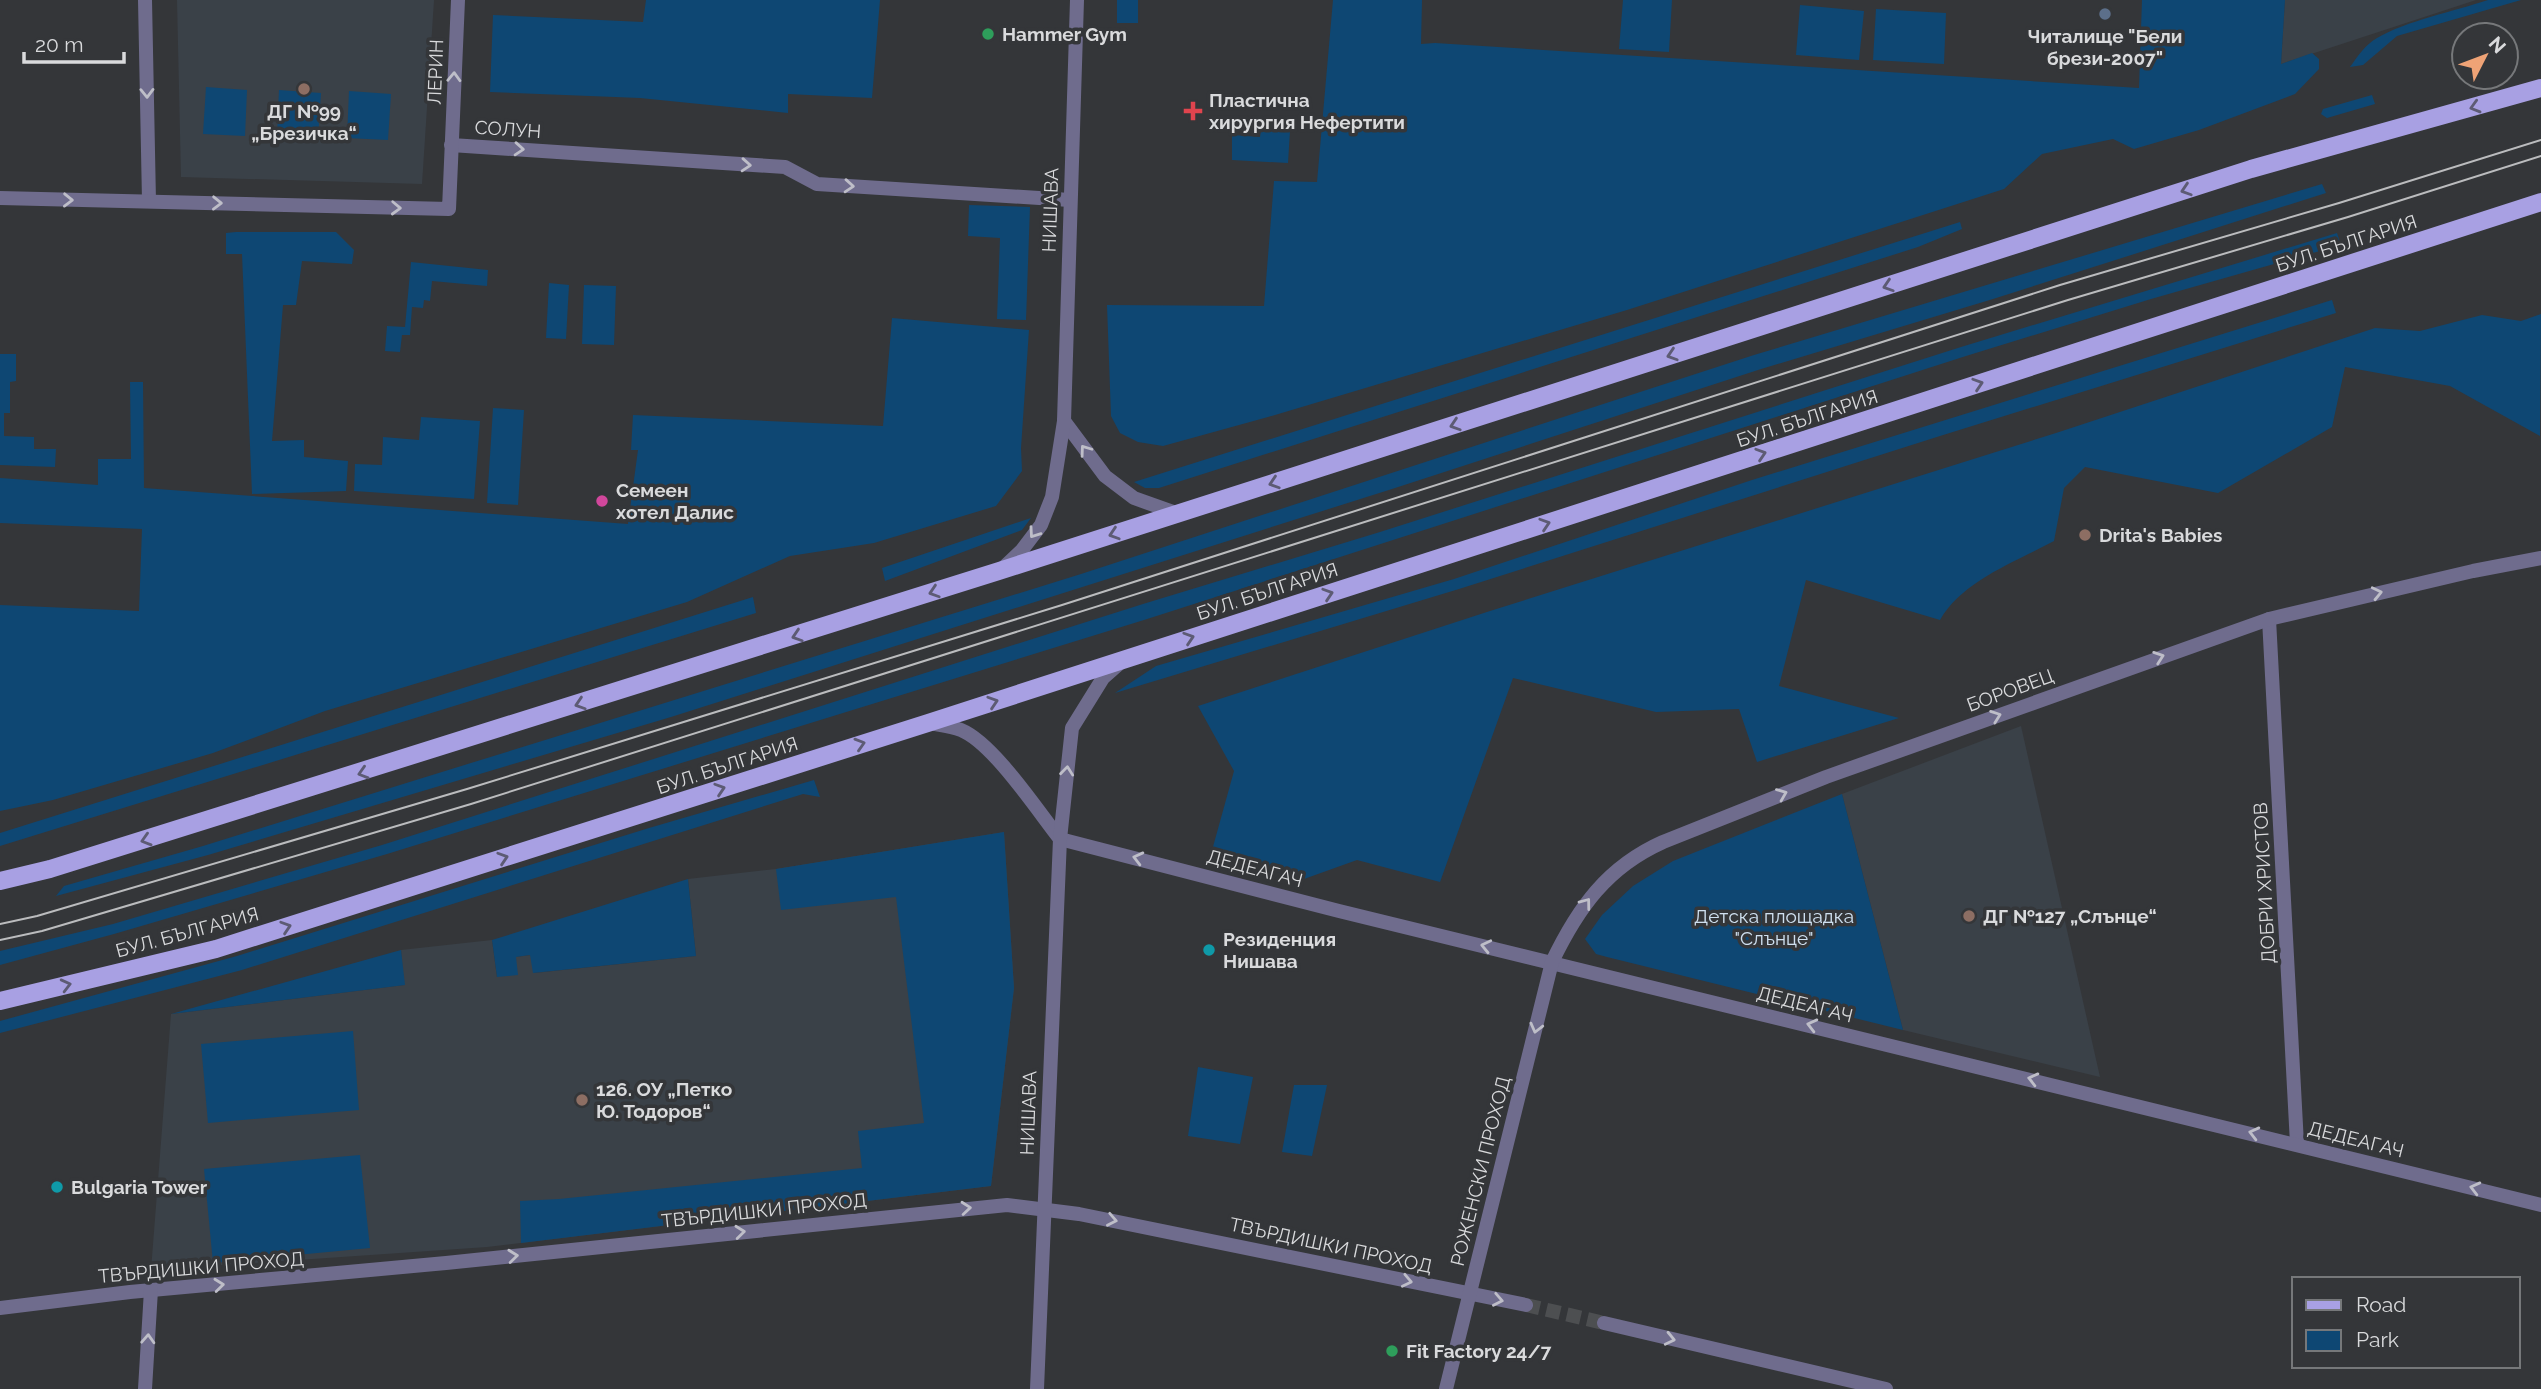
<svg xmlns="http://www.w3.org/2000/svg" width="2541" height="1389" viewBox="0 0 2541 1389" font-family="Raleway,sans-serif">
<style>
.built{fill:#3a4148}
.green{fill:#0e4773}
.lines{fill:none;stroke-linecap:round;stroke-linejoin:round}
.minor-tunnel{stroke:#4d4f51;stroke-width:14;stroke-dasharray:14 7;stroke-linecap:butt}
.minor{stroke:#6f6c8d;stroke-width:14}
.tertiary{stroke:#6f6c8d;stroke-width:14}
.primary{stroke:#a8a0e3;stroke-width:18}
.tram{stroke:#bbbcbe;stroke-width:2}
.oneway{stroke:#bebec8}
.oneway2{stroke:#5d5b74}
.service-dot{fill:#5c6f8a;stroke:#343639;stroke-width:2.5}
.leisure-dot{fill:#2e9e5b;stroke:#343639;stroke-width:2.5}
.education-dot{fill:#8d6e63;stroke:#343639;stroke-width:2.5}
.health-dot{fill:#e0444e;stroke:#343639;stroke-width:2.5}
.hotel-dot{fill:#d1479c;stroke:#343639;stroke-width:2.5}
.culture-dot{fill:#0f9aa8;stroke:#343639;stroke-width:2.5}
.labels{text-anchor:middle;stroke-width:7;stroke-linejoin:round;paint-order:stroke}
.poi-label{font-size:19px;font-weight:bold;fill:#d9dadc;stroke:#343639;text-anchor:start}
.street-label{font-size:19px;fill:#d9dadc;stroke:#343639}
.park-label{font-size:19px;fill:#cfe0f0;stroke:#343639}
</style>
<rect width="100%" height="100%" fill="#343639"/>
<g class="built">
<polygon points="177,0 434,0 422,184 181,177"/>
<polygon points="2285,0 2476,0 2281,64"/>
<polygon points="2021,726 2100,1077 1903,1030 1842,794"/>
<polygon points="1004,832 1014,988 991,1186 487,1247 151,1270 171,1014 404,985 401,950 492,940 497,977 516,957 531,955 534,973 696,956 688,879 776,869"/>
</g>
<g class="green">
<polygon points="646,0 880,0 872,98 788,94 788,113 640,98 490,92 493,15 643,22"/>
<rect x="1117" y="0" width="21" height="23"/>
<polygon points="1333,0 1422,0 1421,44 1435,43 2139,88 2142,0 2285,0 2281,64 2312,53 2319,59 2319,69 2295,94 2199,130 2134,149 2113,139 2042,154 2004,189 1627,310 1268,417 1163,446 1138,442 1120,433 1111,416 1107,305 1264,306 1274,181 1317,182"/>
<polygon points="1623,0 1672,0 1669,52 1619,49"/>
<path d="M2488,0H2521L2397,36L2363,65L2350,67C2358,56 2365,45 2377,38C2406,21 2455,11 2488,0Z"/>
<polygon points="1800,5 1864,11 1859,60 1796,55"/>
<polygon points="1876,9 1946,13 1944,64 1873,60"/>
<polygon points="206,87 247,90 245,136 203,134"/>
<polygon points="279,90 321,93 318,138 277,136"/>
<polygon points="349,91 391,94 388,140 347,138"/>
<polygon points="2372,95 2375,104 2327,118 2321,114 2323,109"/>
<polygon points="1261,130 1290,131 1288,163 1232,160 1232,135 1260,137"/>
<polygon points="2322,184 2326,193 1993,299 1758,370 1392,489 671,717 208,855 56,896 64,886 203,846 1081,574 1754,355"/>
<polygon points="969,205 1030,207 1026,320 997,319 1000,238 968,236"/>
<polygon points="1960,222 1962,229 1918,247 1159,488 1145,488 1134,482"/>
<polygon points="236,232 336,232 354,250 352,264 302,261 296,305 283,305 272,441 304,440 304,457 348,461 346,491 252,494 242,254 226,254 226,233"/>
<polygon points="2337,233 2341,245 2151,299 1966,356 1144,620 387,854 114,934 0,965 0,951 113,924 382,845 1143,604 1380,532 1961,347"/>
<polygon points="411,262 488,270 487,286 432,281 430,301 424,300 423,308 412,307 410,335 402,335 400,352 385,351 387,326 405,327"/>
<polygon points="549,283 569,285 566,339 546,338"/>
<polygon points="584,285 616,286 614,345 582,344"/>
<polygon points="2332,300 2336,313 1940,436 1459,589 1115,693 1156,666 1454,579 1752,480"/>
<path d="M2541,314L2540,436L2450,386L2345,367L2332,427L2218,493L2085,467L2064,488L2054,541C2015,562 1962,581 1940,620L1806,580L1779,686L1899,718L1757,762L1739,709L1656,712L1513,678L1440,882L1357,860L1304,879L1211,854L1234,771L1198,706L1490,611L2056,433L2375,328L2420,331L2482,315L2521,321Z"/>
<polygon points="892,318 1029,330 1021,448 1022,471 996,506 874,543 790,556 687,602 325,711 213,753 53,800 0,811 0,605 139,611 142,529 0,523 0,478 98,485 98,459 131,459 130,382 143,382 144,488 628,524 638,450 631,450 633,415 883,426"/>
<polygon points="0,354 16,354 16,381 10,382 10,413 4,413 4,436 34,437 34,449 56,449 55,467 0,465"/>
<polygon points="493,408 524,410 518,505 487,503"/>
<polygon points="421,417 480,421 474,499 354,491 355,464 382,465 383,437 419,440"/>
<polygon points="1031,518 1022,530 885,581 882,568"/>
<polygon points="753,597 756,613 0,846 0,833"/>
<polygon points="814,780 820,797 803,794 242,970 0,1033 0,1021 237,956 649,828"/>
<polygon points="1842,794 1903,1030 1607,957 1596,954 1585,939 1602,915 1633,886 1673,861"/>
<polygon points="1004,832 1014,988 991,1186 521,1243 520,1201 559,1199 862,1168 858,1131 924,1123 896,897 781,910 776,869"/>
<polygon points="688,879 696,956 533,973 530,955 516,957 518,975 497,977 492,940"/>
<polygon points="401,950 405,985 171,1014"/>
<polygon points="353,1031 359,1110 208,1123 201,1044"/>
<polygon points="1198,1067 1253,1077 1240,1144 1188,1136"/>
<polygon points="1294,1085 1327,1085 1312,1156 1282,1152"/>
<polygon points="360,1155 370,1248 213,1263 204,1169"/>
</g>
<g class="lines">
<polyline class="minor-tunnel" points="1526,1305 1604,1323"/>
<g class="minor">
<polyline points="145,0 149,201"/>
<polyline points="451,145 785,167 817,184 1070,200"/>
<polyline points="0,198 449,209 458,0"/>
<polyline points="1064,421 1105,476 1134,498 1179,514"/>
<polyline points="1003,568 1022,550 1041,525 1052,497 1064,421 1077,0"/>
<polyline points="2269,619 2297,1144"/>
<polyline points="1060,839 1339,911 2541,1205"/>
<polyline points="0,1308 130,1292 446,1263 1007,1205 1079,1214 1526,1305"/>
<polyline points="1604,1323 1886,1389"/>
<polyline points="145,1389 151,1290"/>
<path d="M1446,1389L1552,962C1578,908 1607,867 1663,842L1826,777L2269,619L2473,571L2541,558"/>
</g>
<g class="tertiary">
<path d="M929,723C939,725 951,726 961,730C993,743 1037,810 1060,839"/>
<polyline points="1037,1389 1060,839 1072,728 1103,678 1120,663"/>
</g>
<g class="primary">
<polyline points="0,881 50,869 999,571 2251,169 2541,88"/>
<polyline points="0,1001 216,949 928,723 2541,202"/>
</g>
<g class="tram">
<polyline points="0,924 37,916 467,789 1062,605 2060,285 2339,203 2541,140"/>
<polyline points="0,940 42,931 471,804 2068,300 2348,217 2541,156"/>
</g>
</g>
<defs><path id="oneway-chevron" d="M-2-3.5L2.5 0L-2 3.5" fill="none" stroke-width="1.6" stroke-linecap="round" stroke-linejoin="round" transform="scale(1.75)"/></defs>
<g class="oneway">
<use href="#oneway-chevron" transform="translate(454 77) rotate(-88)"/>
<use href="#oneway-chevron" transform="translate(147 93) rotate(89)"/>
<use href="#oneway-chevron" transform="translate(519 149) rotate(4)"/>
<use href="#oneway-chevron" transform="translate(746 165) rotate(4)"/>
<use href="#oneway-chevron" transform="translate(849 186) rotate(4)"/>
<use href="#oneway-chevron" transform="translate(68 200) rotate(1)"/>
<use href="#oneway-chevron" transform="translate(217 203) rotate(1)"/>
<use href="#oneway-chevron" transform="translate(396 208) rotate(2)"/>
<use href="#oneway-chevron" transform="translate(1085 450) rotate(-126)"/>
<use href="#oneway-chevron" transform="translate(1034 533) rotate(125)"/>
<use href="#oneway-chevron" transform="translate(2377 593) rotate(-13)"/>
<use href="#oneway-chevron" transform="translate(2159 657) rotate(-19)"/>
<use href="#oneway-chevron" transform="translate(1996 716) rotate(-20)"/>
<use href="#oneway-chevron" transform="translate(1067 771) rotate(-84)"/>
<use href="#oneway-chevron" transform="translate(1782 794) rotate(-22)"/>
<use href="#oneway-chevron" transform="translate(1138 858) rotate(-166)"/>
<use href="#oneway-chevron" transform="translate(1586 903) rotate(-53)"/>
<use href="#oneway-chevron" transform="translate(1486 946) rotate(-167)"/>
<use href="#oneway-chevron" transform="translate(1812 1025) rotate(-166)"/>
<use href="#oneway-chevron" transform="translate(1536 1028) rotate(104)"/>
<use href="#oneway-chevron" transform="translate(2033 1079) rotate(-166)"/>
<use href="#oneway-chevron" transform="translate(2254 1133) rotate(-166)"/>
<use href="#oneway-chevron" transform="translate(2475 1188) rotate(-166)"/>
<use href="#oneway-chevron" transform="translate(966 1208) rotate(-5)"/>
<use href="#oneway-chevron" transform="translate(1112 1220) rotate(11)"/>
<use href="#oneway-chevron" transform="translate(740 1232) rotate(-6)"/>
<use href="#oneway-chevron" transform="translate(513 1256) rotate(-6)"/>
<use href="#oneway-chevron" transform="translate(1407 1281) rotate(12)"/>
<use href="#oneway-chevron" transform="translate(219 1285) rotate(-6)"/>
<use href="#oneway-chevron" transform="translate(1498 1300) rotate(11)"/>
<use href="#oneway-chevron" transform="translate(148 1339) rotate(-87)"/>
<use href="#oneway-chevron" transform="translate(1670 1339) rotate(13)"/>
</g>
<g class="oneway2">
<use href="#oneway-chevron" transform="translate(2475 107) rotate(164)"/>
<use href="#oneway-chevron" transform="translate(2186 190) rotate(162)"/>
<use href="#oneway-chevron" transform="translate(1888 286) rotate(162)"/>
<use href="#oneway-chevron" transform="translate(1672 355) rotate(162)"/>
<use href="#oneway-chevron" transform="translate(1978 384) rotate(-18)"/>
<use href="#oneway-chevron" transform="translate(1455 425) rotate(162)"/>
<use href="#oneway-chevron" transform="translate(1761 454) rotate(-18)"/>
<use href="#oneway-chevron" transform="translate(1274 483) rotate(162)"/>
<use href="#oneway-chevron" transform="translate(1545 524) rotate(-18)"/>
<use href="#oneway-chevron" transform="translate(1114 534) rotate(162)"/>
<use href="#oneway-chevron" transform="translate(934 592) rotate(162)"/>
<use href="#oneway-chevron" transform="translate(1328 594) rotate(-18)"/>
<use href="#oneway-chevron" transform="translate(797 636) rotate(162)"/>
<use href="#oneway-chevron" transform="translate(1189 638) rotate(-18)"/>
<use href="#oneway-chevron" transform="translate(993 702) rotate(-18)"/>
<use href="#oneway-chevron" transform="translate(580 704) rotate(162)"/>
<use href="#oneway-chevron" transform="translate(860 744) rotate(-17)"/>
<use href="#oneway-chevron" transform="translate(363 773) rotate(163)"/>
<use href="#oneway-chevron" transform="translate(720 789) rotate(-18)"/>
<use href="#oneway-chevron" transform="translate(146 840) rotate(163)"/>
<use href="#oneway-chevron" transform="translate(503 858) rotate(-18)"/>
<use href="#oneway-chevron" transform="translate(286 927) rotate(-18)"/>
<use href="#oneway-chevron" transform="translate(66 985) rotate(-14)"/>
</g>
<circle class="service-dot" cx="2105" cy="14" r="7"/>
<g class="leisure-dot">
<circle cx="988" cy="34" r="7"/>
<circle cx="1392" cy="1351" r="7"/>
</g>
<g class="education-dot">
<circle cx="304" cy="89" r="7"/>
<circle cx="2085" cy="535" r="7"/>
<circle cx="1969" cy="916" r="7"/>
<circle cx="582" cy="1100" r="7"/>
</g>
<path class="health-dot" d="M1189.5 100.5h7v7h7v7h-7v7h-7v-7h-7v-7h7z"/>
<circle class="hotel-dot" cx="602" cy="501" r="7"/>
<g class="culture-dot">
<circle cx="1209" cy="950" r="7"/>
<circle cx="57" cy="1187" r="7"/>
</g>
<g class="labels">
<g class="poi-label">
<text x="1002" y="41">Hammer Gym</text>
<text x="2105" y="43" text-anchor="middle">Читалище "Бели<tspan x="2105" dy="22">брези-2007"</tspan></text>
<text x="1209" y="107">Пластична<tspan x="1209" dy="22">хирургия Нефертити</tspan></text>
<text x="304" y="118" text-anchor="middle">ДГ №99<tspan x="304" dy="22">„Брезичка“</tspan></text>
<text x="616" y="497">Семеен<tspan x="616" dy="22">хотел Далис</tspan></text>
<text x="2099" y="542">Drita's Babies</text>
<text x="1983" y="923">ДГ №127 „Слънце“</text>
<text x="1223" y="946">Резиденция<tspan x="1223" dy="22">Нишава</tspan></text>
<text x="596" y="1096">126. ОУ „Петко<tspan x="596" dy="22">Ю. Тодоров“</tspan></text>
<text x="71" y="1194">Bulgaria Tower</text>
<text x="1406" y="1358">Fit Factory 24/7</text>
</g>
<g class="street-label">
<text transform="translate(435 72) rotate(-88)" y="7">ЛЕРИН</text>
<text transform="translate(508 129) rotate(4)" y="7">СОЛУН</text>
<text transform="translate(1050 210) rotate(-88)" y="7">НИШАВА</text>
<text transform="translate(2346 243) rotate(-18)" y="7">БУЛ. БЪЛГАРИЯ</text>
<text transform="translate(1807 418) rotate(-18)" y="7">БУЛ. БЪЛГАРИЯ</text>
<text transform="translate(1267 591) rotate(-18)" y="7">БУЛ. БЪЛГАРИЯ</text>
<text transform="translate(2010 690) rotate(-20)" y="7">БОРОВЕЦ</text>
<text transform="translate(727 765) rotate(-18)" y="7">БУЛ. БЪЛГАРИЯ</text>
<text transform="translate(1255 868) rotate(15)" y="7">ДЕДЕАГАЧ</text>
<text transform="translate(2264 883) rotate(-93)" y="7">ДОБРИ ХРИСТОВ</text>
<text transform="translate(187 932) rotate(-15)" y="7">БУЛ. БЪЛГАРИЯ</text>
<text transform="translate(1805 1004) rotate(14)" y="7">ДЕДЕАГАЧ</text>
<text transform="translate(1028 1113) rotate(-88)" y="7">НИШАВА</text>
<text transform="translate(2356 1139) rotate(14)" y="7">ДЕДЕАГАЧ</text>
<text transform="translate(1480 1171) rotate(-76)" y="7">РОЖЕНСКИ ПРОХОД</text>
<text transform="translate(764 1210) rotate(-6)" y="7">ТВЪРДИШКИ ПРОХОД</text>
<text transform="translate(1331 1245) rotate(12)" y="7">ТВЪРДИШКИ ПРОХОД</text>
<text transform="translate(201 1267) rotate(-5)" y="7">ТВЪРДИШКИ ПРОХОД</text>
</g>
<g class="park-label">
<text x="1774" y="923">Детска площадка<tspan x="1774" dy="22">"Слънце"</tspan></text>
</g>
</g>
<rect x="2292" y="1277" width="228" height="91" fill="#343639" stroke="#76787a" stroke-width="2"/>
<rect x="2306" y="1300" width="35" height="10" fill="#a8a0e3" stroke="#76787a" stroke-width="2"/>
<text x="2356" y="1312" font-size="21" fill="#d9dadc">Road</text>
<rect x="2306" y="1330" width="35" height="21" fill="#0e4773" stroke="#76787a" stroke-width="2"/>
<text x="2356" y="1347" font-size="21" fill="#d9dadc">Park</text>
<g transform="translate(2485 56) rotate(48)"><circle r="33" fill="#343639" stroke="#76787a" stroke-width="2"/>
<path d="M0-5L12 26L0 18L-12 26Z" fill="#efa376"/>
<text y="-10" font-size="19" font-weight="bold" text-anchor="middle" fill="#d9dadc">N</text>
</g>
<path d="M24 52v10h100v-10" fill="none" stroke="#d9dadc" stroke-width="3.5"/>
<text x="35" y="52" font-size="21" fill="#d9dadc" stroke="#343639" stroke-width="5" paint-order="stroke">20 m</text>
</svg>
